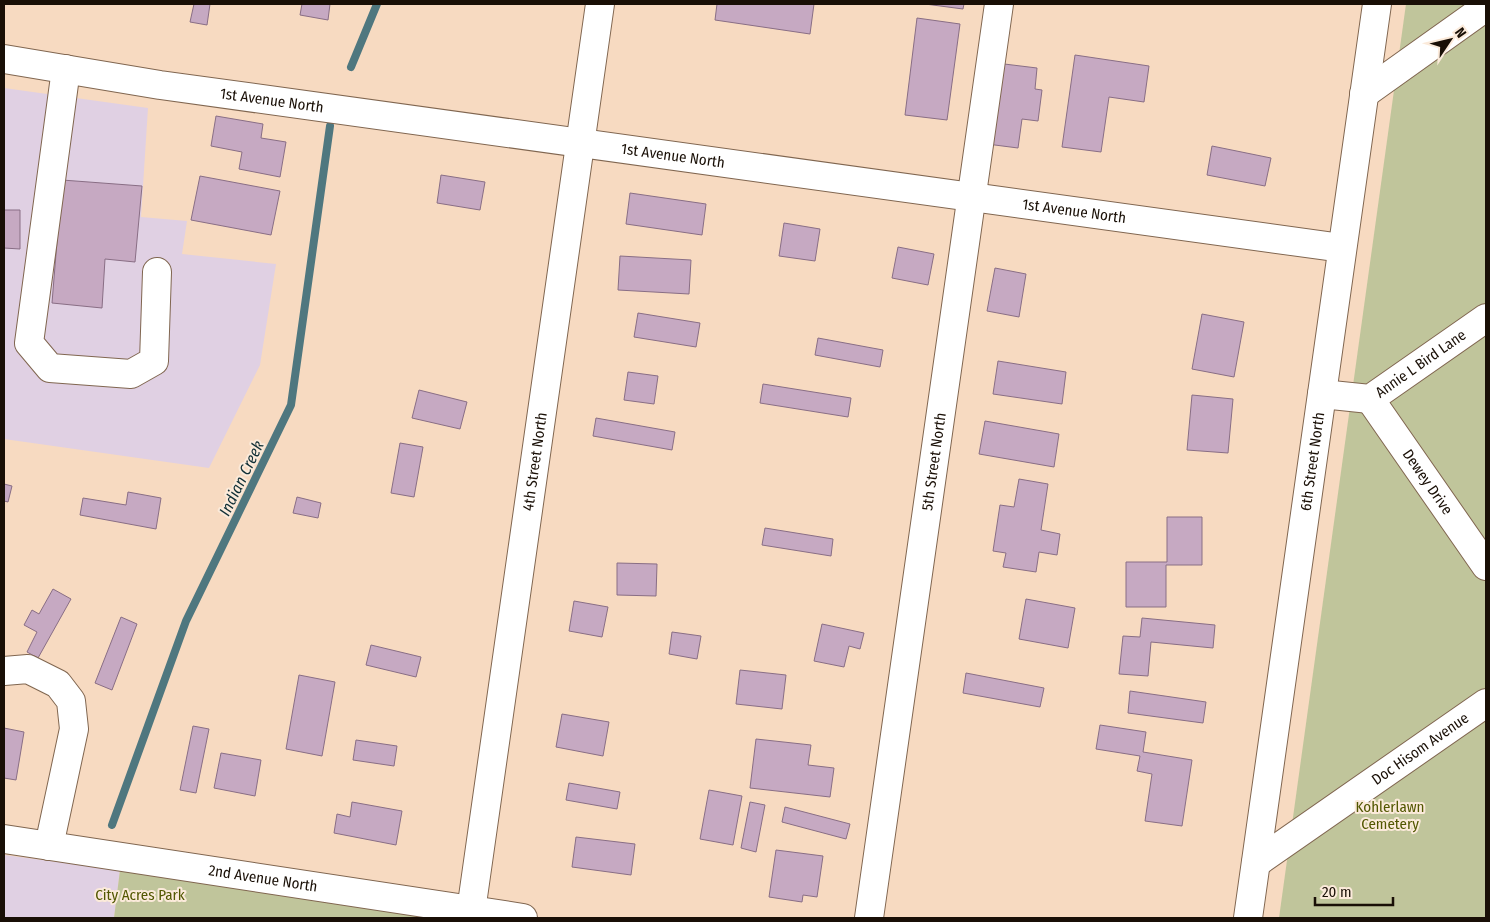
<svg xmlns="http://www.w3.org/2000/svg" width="1490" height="922" viewBox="0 0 1490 922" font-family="'Fira Sans Condensed',sans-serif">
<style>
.industrial{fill:#e0d0e3}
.green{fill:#c0c59b}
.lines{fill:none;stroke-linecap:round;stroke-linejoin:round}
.stream{stroke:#4f777f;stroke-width:8}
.building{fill:#c6a9c2;stroke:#896e85}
.minor-casing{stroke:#806650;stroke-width:30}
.minor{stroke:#fff;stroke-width:28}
.labels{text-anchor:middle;stroke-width:4;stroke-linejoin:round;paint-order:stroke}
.street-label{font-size:15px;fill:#190f06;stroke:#fbeada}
.park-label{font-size:15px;fill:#525701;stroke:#fbeada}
.water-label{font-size:16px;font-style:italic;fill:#0f2e35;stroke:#fbeada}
</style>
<rect width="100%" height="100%" fill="#f7dac1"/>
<g class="industrial">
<polygon points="4,88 148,108 141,217 187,221 182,254 276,264 260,365 209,468 4,439"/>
<polygon points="4,855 120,870 114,918 4,918"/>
</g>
<g class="green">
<polygon points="1406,4 1486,4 1486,918 1279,918"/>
<polygon points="120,870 434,918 114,918"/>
</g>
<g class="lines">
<g class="stream">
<polyline points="351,67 377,4"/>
<polyline points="112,825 186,621 291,405 330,126"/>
</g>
</g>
<g class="building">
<polygon points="194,4 210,4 207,25 190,22"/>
<polygon points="302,4 330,4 328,20 300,15"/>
<polygon points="717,4 814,4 810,34 715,20"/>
<polygon points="925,4 964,4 963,9"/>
<polygon points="917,18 960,24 947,120 905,115"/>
<polygon points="1075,55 1149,66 1144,102 1109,97 1101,152 1062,147"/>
<polygon points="996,63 1037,68 1035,89 1042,90 1038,121 1022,119 1018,148 987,144"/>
<polygon points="216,116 263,124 261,138 286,142 280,177 239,169 242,152 211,146"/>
<polygon points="1212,146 1271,158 1265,186 1207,175"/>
<polygon points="441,175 485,182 480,210 437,203"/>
<polygon points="200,176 280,191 271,235 191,220"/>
<polygon points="62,180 142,186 135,262 105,259 102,308 52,303"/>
<polygon points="630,193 706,204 702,235 626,224"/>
<polygon points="4,210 20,210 20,249 4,248"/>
<polygon points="784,223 820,229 815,261 779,256"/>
<polygon points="898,247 934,254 928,285 892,278"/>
<polygon points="620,256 691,260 689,294 618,290"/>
<polygon points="995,268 1026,274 1019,317 987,311"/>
<polygon points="638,313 700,323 696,347 634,337"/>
<polygon points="1202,314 1244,322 1234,377 1192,369"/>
<polygon points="818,338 883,350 880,367 815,355"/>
<polygon points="998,361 1066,372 1062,404 993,394"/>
<polygon points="628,372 658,376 654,404 624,400"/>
<polygon points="763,384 851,398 848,417 760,403"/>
<polygon points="419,390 467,402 460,429 412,418"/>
<polygon points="1192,395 1233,399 1228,453 1187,450"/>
<polygon points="596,418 675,432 672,450 593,436"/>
<polygon points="985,421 1059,434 1054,467 979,454"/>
<polygon points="400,443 423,447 414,497 391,493"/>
<polygon points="1019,479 1048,484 1041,530 1060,534 1057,555 1039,552 1036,572 1003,567 1006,553 993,551 1000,505 1014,507"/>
<polygon points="4,484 12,486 8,502 4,501"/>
<polygon points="128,492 161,498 156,529 80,515 83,498 126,505"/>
<polygon points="297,497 321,503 318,518 293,513"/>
<polygon points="1167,517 1202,517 1202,565 1166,565 1166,607 1126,607 1126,562 1167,562"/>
<polygon points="765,528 833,539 831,556 762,545"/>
<polygon points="617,563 657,564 656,596 617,595"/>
<polygon points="53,589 71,599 38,658 27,652 37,632 24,625 32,610 39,614"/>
<polygon points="1026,599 1075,608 1068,648 1019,639"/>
<polygon points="574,601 608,607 602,637 569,631"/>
<polygon points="121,617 137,624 112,690 95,683"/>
<polygon points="1142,618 1215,625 1213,648 1151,642 1148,676 1119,674 1123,636 1140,637"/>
<polygon points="822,624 864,633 860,649 849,646 844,667 814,661"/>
<polygon points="672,632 701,636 697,659 669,654"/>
<polygon points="371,645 421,657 416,677 366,665"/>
<polygon points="740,670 786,675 782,709 736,704"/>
<polygon points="966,673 1044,688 1040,707 963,693"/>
<polygon points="299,675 335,682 322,756 286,749"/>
<polygon points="1130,691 1206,702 1203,723 1128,713"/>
<polygon points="562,714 609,722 603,756 556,747"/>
<polygon points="1100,725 1146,732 1143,752 1192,760 1182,826 1145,821 1152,774 1137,771 1140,756 1096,749"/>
<polygon points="193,726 209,729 196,793 180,790"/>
<polygon points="4,728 24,732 16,780 4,778"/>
<polygon points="756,739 811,745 808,765 834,768 830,797 750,788"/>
<polygon points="356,740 397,746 394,766 353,760"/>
<polygon points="221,753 261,760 255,796 214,788"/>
<polygon points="569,783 620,792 617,809 566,800"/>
<polygon points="709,790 742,796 733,845 700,839"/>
<polygon points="352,802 402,811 396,845 334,833 337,814 350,817"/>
<polygon points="750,802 765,805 756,852 741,848"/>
<polygon points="785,807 850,824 846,839 782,822"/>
<polygon points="576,837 635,844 631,875 572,867"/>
<polygon points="776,850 823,856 817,897 803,895 802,902 769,897"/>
</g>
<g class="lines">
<defs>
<g id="minor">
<path id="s1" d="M4,59L160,85L1342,248"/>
<polyline points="66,69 29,343 50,368 131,374 154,361 157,272"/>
<polyline points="1364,94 1486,7"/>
<path id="s2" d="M1322,394L1370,399L1486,318"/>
<path id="s3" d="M1370,399L1486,566"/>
<polyline points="4,671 28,669 58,684 71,701 74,729 49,846"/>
<path id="s4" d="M4,839L523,918"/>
<path id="s5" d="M1256,863L1486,703"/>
<path id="s6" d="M470,918L600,4"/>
<path id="s7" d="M869,918L999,4"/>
<path id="s8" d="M1248,918L1377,4"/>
</g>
</defs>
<use href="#minor" class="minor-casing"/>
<use href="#minor" class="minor"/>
</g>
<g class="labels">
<g class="street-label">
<text dy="5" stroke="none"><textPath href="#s1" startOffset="271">1st Avenue North</textPath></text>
<text dy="5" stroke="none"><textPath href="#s1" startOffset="676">1st Avenue North</textPath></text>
<text dy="5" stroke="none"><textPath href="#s1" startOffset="1081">1st Avenue North</textPath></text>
<text dy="5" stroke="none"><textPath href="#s2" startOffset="110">Annie L Bird Lane</textPath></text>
<text dy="5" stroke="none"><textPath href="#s6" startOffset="461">4th Street North</textPath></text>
<text dy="5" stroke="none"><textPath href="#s7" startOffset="461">5th Street North</textPath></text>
<text dy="5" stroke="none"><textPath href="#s8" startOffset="461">6th Street North</textPath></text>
<text dy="5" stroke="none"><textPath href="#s3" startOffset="101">Dewey Drive</textPath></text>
<text dy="5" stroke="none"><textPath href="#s5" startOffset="200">Doc Hisom Avenue</textPath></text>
<text dy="5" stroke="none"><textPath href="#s4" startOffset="262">2nd Avenue North</textPath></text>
</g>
<g class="park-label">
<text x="1390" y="812">Kohlerlawn<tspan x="1390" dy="17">Cemetery</tspan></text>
<text x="140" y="900">City Acres Park</text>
</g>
<g class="water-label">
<text transform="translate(241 478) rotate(-64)" y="6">Indian Creek</text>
</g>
</g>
<rect width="1490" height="922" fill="none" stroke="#190f06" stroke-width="10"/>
<g transform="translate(1450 40) rotate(55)" stroke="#fbeada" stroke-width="4" paint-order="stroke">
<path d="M0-4L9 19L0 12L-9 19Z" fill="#190f06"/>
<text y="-8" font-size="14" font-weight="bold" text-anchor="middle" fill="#190f06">N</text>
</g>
<path d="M1315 897v8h78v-8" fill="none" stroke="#190f06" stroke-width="2.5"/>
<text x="1322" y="897" font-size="15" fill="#190f06" stroke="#fbeada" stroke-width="4" paint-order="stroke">20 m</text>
</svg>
